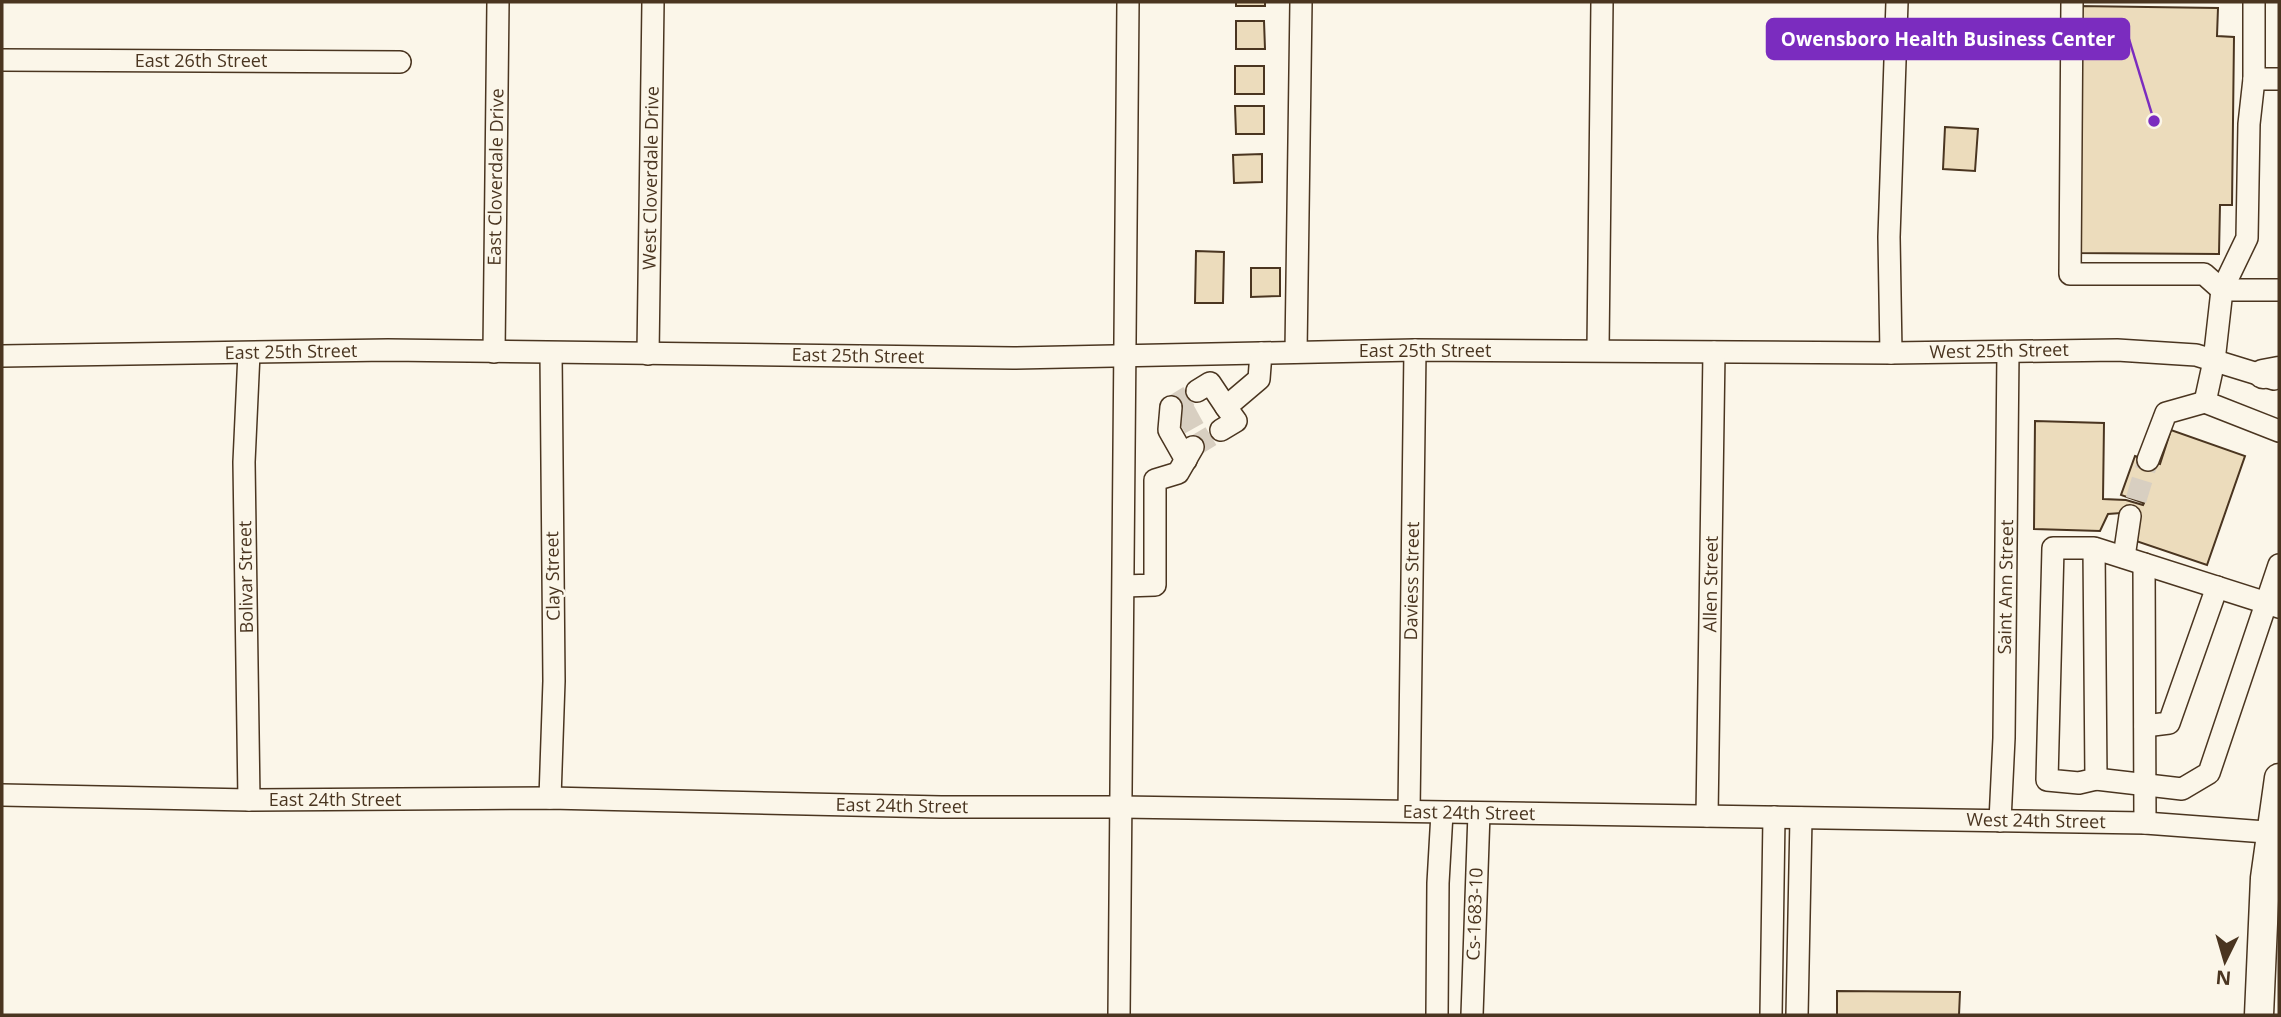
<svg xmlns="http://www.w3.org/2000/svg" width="2281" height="1017" viewBox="0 0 2281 1017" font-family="'Open Sans',sans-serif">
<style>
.building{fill:#ecdcbc;stroke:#4a3520;stroke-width:2}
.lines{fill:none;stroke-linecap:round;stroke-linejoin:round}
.minor-tunnel{stroke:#d8cfc1;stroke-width:21;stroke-dasharray:21 10;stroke-linecap:butt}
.minor-casing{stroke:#4a3520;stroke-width:24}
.major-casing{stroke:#4a3520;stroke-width:31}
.minor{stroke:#fbf6e9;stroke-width:21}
.major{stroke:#fbf6e9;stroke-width:28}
.labels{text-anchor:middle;stroke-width:5;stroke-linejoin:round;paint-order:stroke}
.street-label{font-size:18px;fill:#4a3520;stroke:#fbf6e9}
.leader{fill:none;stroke:#7b2cbf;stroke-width:2.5}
.callout-dot{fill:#7b2cbf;stroke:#fbf6e9;stroke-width:2.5}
.callout{fill:#7b2cbf;stroke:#7b2cbf;stroke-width:2.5}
.callout-label{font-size:19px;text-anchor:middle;font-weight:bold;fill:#fff}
</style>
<rect width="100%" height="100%" fill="#fbf6e9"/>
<g class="building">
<rect x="1236" y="2" width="29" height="4"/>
<polygon points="2077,6 2218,8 2217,36 2234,37 2232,205 2220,205 2219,254 2074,253"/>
<polygon points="1236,21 1264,21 1265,49 1236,49"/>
<rect x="1235" y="66" width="29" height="28"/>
<polygon points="1235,106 1264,106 1264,134 1236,134"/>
<polygon points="1945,127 1978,129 1975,171 1943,169"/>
<polygon points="1262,154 1262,182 1234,183 1233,155"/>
<polygon points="1196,251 1224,252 1223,303 1195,303"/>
<polygon points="1251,268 1280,268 1280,296 1251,297"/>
<polygon points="2035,421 2104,423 2103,499 2126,500 2143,505 2144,503 2121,495 2135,456 2160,464 2171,430 2245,456 2207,565 2133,540 2121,513 2108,514 2100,531 2034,529"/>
<polygon points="1837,991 1960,992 1959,1015 1837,1015"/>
</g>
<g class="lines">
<g class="minor-tunnel">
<polyline points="1171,407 1197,391"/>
<polyline points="1180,424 1207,409"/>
<polyline points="1193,447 1221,430"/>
<polyline points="2136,500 2148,460"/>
</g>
<defs>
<g id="minor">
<polyline points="2072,2 2070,274 2204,274 2222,290 2247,238 2249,124 2254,79 2279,79"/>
<polyline points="2254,2 2254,79"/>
<polyline points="2,60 400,62"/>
<polyline points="2279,290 2222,290 2214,361 2205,402 2279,431"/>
<polyline points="1598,349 1602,2"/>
<polyline points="494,352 498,2"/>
<polyline points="1296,352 1301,2"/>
<polyline points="249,353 244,462 249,800"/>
<polyline points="1891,353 1889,237 1897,2"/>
<polyline points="648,354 653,2"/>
<polyline points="2,356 388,350 1013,358 1415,350 1891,353 2117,350 2196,355 2274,379"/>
<polyline points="1197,391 1210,383 1226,407"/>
<polyline points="1171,407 1169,430 1186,460"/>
<polyline points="1221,430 1236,421 1226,407 1259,379 1261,353"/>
<polyline points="2148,460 2166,413 2205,402"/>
<polyline points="2094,548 2096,779 2079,783 2047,780 2053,548 2094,548 2279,607"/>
<polyline points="2124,557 2130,516"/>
<polyline points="2144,564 2145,823"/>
<polyline points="1124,586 1155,585 1155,480 1178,473 1193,447"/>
<polyline points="2145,726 2169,723 2217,587"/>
<polyline points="2096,779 2182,789 2209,773 2279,565"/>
<polyline points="2,795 249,800 550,798 941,807 1121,807 2145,823 2279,833"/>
<polyline points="550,798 554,681 551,353"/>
<polyline points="1409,811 1415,350"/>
<polyline points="1707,816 1714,352"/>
<polyline points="2000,821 2004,738 2008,352"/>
<polyline points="1119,1015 1128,2"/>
<polyline points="1437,1015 1438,883 1442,813"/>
<polyline points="1472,1015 1479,813"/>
<polyline points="1771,1015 1774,817"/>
<polyline points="1797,1015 1801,818"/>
</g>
<g id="major">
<polyline points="2263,374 2279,371"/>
<polyline points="2259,1015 2265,878 2279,778"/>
</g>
</defs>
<use href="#minor" class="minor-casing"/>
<use href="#major" class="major-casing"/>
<use href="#minor" class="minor"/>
<use href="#major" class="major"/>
</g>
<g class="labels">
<g class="street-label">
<text x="201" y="67">East 26th Street</text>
<text transform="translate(496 177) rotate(-89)" y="6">East Cloverdale Drive</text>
<text transform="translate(651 178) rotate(-89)" y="6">West Cloverdale Drive</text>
<text x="1425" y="357">East 25th Street</text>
<text transform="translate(1999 351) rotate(-1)" y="6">West 25th Street</text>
<text transform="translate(291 352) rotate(-1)" y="6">East 25th Street</text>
<text transform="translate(858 356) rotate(1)" y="6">East 25th Street</text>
<text transform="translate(553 576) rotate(-91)" y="6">Clay Street</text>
<text transform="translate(246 577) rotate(-91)" y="6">Bolivar Street</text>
<text transform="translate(1412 581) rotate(-89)" y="6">Daviess Street</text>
<text transform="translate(1711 584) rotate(-89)" y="6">Allen Street</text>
<text transform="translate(2006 587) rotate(-89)" y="6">Saint Ann Street</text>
<text x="335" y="806">East 24th Street</text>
<text transform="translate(902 806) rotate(1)" y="6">East 24th Street</text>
<text transform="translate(1469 813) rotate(1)" y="6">East 24th Street</text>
<text transform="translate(2036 821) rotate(1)" y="6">West 24th Street</text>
<text transform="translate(1475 914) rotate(-88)" y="6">Cs-1683-10</text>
</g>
</g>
<path class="leader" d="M2154 121L2129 39"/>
<circle class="callout-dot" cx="2154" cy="121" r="7"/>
<rect class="callout" x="1767" y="19" width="362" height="40" rx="7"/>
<g class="callout-label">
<text x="1948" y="46">Owensboro Health Business Center</text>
</g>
<rect width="2281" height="1017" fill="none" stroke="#4a3520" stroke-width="7"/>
<g transform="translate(2225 961) rotate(185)" stroke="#fbf6e9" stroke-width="5" paint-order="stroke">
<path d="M0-5L12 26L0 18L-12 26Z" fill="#4a3520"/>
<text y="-10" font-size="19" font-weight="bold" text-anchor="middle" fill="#4a3520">N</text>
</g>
</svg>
